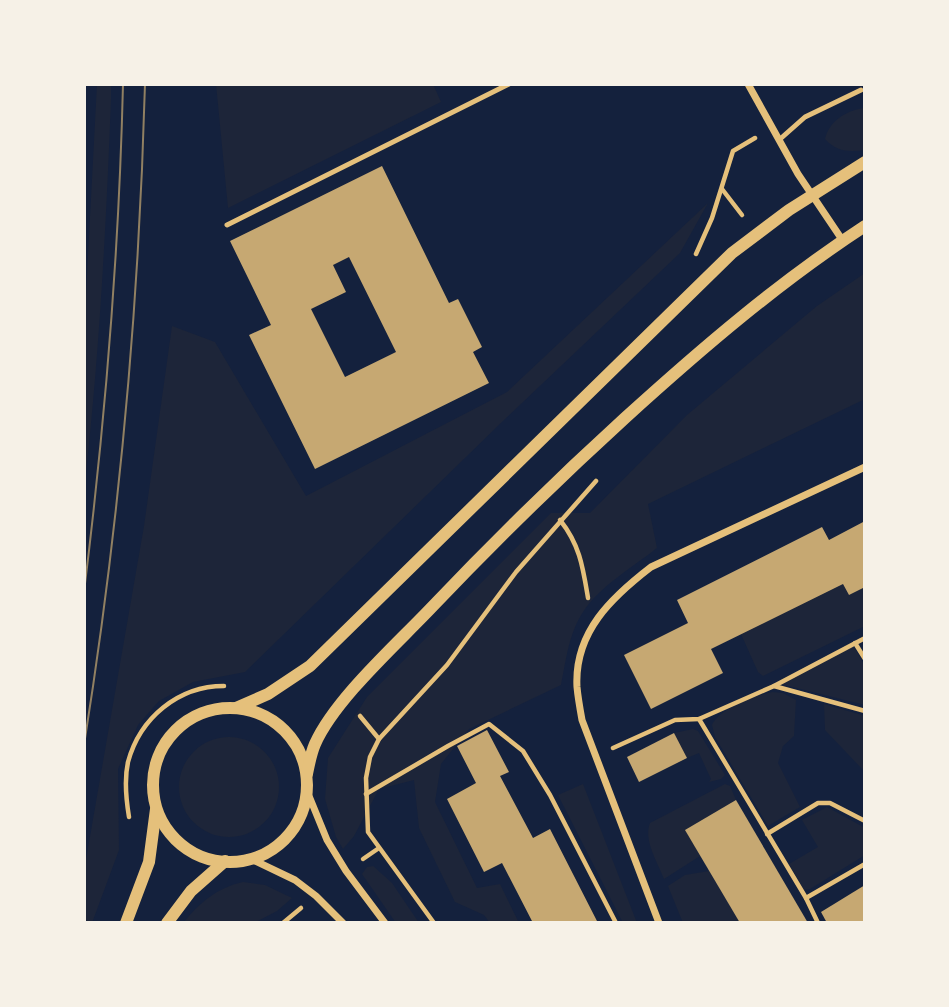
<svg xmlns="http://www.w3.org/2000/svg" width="949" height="1007" viewBox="0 0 949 1007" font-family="Montserrat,sans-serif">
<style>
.green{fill:#1d2539}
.building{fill:#c6a872;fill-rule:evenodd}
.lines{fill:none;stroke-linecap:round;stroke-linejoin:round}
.path{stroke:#e5c07b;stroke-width:4.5}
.service{stroke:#e5c07b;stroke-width:5}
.minor{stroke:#e5c07b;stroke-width:7}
.tertiary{stroke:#e5c07b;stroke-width:12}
.tram{stroke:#918062;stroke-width:2}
</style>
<rect width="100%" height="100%" fill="#14213d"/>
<g class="green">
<path d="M97,84H111V99C106,230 99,360 84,490V332Z"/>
<polygon points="216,84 433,84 441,102 228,208"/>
<path d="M863,108L865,109V150C849,152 837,152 825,139C829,121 846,111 863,108Z"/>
<polygon points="708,203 680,253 504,420 245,672 193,682 159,701 138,725 118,769 119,850 92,923 84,923 84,871 144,526 172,326 215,342 306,496 507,392"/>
<path d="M865,273V399L648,504L657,548C633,567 600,586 583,612C569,633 566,660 561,685L469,729L441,764L435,802L477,888L500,884L519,923H490L484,915L455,902L419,828L414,780L379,789L354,836L343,849L336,837L325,799L328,758L367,697L551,513H590L687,415L817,306Z"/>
<polygon points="843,584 849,595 865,587 865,626 763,676 758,672 741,634"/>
<polygon points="850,647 854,647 865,666 865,705 780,684"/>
<path d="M773,692L783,693L796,700L794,736L783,746L778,763L800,807L768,826L715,737L712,725C719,709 756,695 773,692Z"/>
<polygon points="824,704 865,716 865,772 825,730"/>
<polygon points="693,729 698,731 725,775 721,779 709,782 711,779 699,753 687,758 674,733"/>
<circle cx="229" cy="787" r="50"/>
<polygon points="583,784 637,923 623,923 558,795"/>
<path d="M725,784L730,786L736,800L700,856L664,879C658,863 643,840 650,823Z"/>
<polygon points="827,807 865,828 865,855 810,889 804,890 789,864 818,847 802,820"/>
<polygon points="373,866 392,883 419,923 396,923 362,874 367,867"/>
<polygon points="709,871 740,923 683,923 668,886 685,875"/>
<path d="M243,882L265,885L292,898L277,911L254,923H183C200,902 217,888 243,882Z"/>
</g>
<g class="building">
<path d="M382,166L449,303L458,299L482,347L473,352L489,383L315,469L249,335L271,325L230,241ZM349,257L396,352L345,377L311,309L346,292L333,265Z"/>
<polygon points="865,521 865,587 849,595 843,584 711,649 723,673 651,709 624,655 688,623 677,600 822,527 829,540"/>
<polygon points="487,730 509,772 500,776 533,838 550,829 598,923 533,923 502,863 484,872 447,799 476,783 457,746"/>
<polygon points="674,733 687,758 639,782 627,757"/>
<polygon points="736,800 808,923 740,923 685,830"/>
<polygon points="865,885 865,923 827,923 821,912"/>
</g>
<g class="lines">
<g class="path">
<polyline points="722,189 742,215"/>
<polyline points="696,254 712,218 733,151 755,138"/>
<path d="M560,520C580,545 583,568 588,598"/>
<polyline points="855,643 865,659"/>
<polyline points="774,686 865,638"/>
<polyline points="360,716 379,739"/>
<polyline points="699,719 806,898 865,864"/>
<polyline points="613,748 675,720 699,719 774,686 865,711"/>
<polyline points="366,794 448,746 489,724 523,751 550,795 616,923"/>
<path d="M129,817C126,799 124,780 128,762C140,718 178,686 224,686"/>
<polyline points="767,834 818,803 830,803 865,821"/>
<polyline points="363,859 379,848"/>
<polyline points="806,898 818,923"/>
<polyline points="283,923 301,908"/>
<polyline points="434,923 368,832 366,778 370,757 379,739 447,665 516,572 596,481"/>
</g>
<g class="service">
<polyline points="779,140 805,117 861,90"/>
<polyline points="227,225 509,84"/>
</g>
<g class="minor">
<polyline points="748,84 798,174 843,241"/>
<polyline points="307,791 327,840 346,871 385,923"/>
<polyline points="251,859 295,880 316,896 343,923"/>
<path d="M659,923L582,720C580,709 578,698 577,687C574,632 612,597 651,567L865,467"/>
</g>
<g class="tertiary">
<polyline points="236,708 268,694 310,666 732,253 789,210 865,162"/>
<circle cx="230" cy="785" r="77"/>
<path d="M307,774C309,764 311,753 315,744C335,699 397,644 432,607C494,542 558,479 625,418C701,349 779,282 865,226"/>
<polyline points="126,923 149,862 156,809"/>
<polyline points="167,923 191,891 225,861"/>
</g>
<g class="tram">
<path d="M84,592C105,423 119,254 123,84"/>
<path d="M84,745C119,526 139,306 145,84"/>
</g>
</g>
<rect width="949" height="1007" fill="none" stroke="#f6f1e7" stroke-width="172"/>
</svg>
